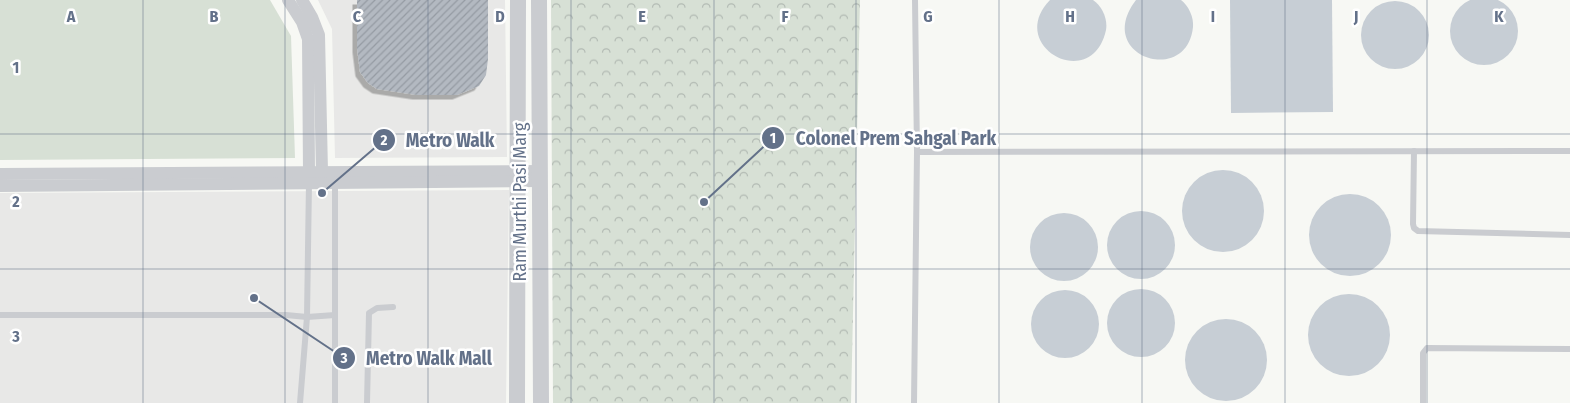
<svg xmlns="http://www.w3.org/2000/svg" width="1570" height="403" viewBox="0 0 1570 403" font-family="'Fira Sans Condensed',sans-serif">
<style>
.built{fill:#e8e8e7}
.green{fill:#d7e0d5}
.forest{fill:url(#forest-crowns)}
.water{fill:#c7ced5}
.building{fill:url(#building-hatch);filter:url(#shadow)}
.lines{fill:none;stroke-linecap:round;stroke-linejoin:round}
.service{stroke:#caccd0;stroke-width:6}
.minor{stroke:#caccd0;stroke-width:12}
.tertiary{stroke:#caccd0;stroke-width:16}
.grid{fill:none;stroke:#637189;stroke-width:1;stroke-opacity:0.55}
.labels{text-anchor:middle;stroke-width:5;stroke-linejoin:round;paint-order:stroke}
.street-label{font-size:18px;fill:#637189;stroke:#fff}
.grid-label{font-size:16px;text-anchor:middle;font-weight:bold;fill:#637189;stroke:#fff;stroke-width:5;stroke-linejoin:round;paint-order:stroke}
.leader{fill:none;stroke:#637189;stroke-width:2}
.callout-dot{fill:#637189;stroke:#fff;stroke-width:2}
.mark-label{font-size:15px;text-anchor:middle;font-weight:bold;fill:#fff}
.callout-label{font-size:19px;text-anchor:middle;font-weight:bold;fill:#637189;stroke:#fff;stroke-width:5;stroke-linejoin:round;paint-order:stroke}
</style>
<defs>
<pattern id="forest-crowns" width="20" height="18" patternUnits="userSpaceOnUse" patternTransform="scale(1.25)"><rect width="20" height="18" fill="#d7e0d5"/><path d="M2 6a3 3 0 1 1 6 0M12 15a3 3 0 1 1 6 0" fill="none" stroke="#b2bab3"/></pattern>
<pattern id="building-hatch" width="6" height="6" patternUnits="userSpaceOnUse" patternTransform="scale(1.25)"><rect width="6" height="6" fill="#b3b9c1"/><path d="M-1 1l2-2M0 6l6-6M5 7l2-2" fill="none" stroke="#959ba3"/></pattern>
<filter id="shadow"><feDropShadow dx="-4.5" dy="4.5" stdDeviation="0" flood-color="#0004"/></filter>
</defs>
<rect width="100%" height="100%" fill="#f7f8f4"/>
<g class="built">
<polygon points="318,0 505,0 507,157 335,158 332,29"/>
<polygon points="509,190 506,403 0,403 0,193"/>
</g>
<polygon class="green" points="0,0 270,0 291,36 295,158 0,160"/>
<polygon class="forest" points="551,0 860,0 851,403 553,403"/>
<g class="water">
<circle cx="1484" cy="31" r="34"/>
<path d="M1050,0H1093C1102,6 1108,19 1106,30C1092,94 1005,46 1050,0Z"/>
<path d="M1136,0H1181C1189,6 1194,18 1193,27C1187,87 1093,56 1136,0Z"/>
<polygon points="1230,0 1332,0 1333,112 1231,113"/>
<circle cx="1395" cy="35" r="34"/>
<circle cx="1223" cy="211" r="41"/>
<circle cx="1350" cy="235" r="41"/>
<circle cx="1141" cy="245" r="34"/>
<circle cx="1064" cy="247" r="34"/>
<circle cx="1141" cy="323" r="34"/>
<circle cx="1065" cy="324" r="34"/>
<circle cx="1349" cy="335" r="41"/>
<circle cx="1226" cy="360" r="41"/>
</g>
<polygon class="building" points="357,0 488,0 488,59 486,75 479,86 457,95 417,95 377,89 368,83 360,72 357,48"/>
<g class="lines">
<g class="service">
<polyline points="1414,151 1413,224 1414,228 1418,231 1570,235"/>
<polyline points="917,152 1570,151"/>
<polyline points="0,315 286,315 307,317 335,315"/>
<polyline points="300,403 307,317 309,182"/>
<polyline points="335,403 335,182"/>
<polyline points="367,403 369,313 377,308 393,307"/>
<polyline points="914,403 917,152 915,0"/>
<polyline points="1423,403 1423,353 1427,348 1570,349"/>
</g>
<g class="minor">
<polyline points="288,0 302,22 308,39 309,172"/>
<polyline points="302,0 312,17 319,35 322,172"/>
<polyline points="0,174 540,171"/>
<polyline points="0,186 540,181"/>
</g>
<g class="tertiary">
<polyline points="539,0 541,403"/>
<polyline points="517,403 518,0"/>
</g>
</g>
<path class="grid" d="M143,0V403M285,0V403M428,0V403M571,0V403M714,0V403M856,0V403M999,0V403M1142,0V403M1285,0V403M1427,0V403M0,134H1570M0,269H1570"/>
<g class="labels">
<g class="street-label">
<text transform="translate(520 202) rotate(-90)" y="6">Ram Murthi Pasi Marg</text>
</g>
</g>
<g class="grid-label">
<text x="71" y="22">A</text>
<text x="214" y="22">B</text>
<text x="357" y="22">C</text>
<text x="500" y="22">D</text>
<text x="642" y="22">E</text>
<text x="785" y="22">F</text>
<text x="928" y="22">G</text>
<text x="1070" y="22">H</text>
<text x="1213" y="22">I</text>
<text x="1356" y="22">J</text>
<text x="1499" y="22">K</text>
<text x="16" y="73">1</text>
<text x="16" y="207">2</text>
<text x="16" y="342">3</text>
</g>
<path class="leader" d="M704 202L773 138M322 193L384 140M254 298L344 358"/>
<g class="callout-dot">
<circle cx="704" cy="202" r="5"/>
<circle cx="322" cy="193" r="5"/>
<circle cx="254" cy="298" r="5"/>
<circle cx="773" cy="138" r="12"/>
<circle cx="384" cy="140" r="12"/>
<circle cx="344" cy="358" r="12"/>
</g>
<g class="mark-label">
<text x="773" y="143">1</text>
<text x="384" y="145">2</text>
<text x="344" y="363">3</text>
</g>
<g class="callout-label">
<text x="896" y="145">Colonel Prem Sahgal Park</text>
<text x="450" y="147">Metro Walk</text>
<text x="429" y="365">Metro Walk Mall</text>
</g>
</svg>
